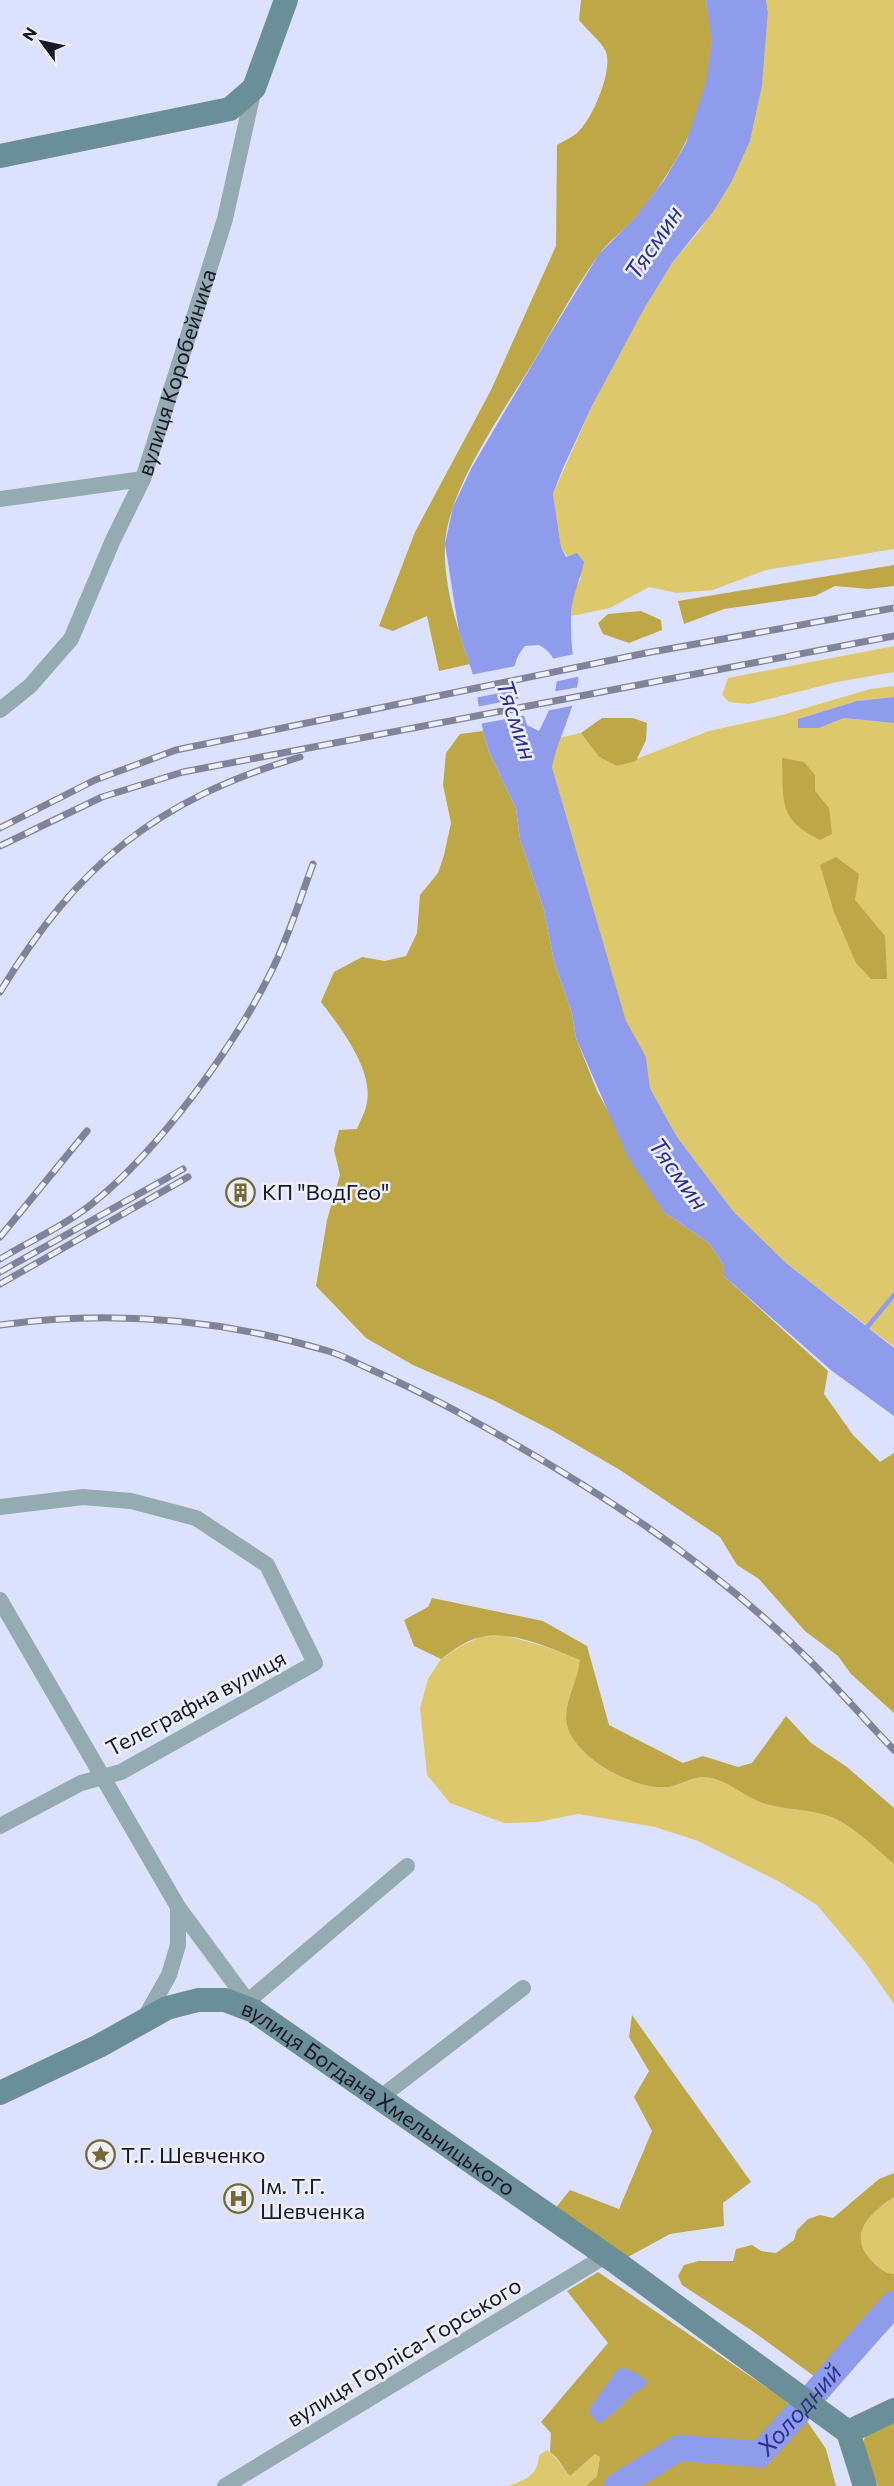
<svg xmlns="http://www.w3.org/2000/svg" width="894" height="2486" viewBox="0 0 894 2486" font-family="Commissioner,sans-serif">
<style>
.green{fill:#ddc86e}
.forest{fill:#bda747}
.water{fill:#8f9cec;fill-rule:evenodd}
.pier{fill:#dce2fd}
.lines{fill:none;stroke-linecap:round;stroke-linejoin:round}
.stream{stroke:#8f9cec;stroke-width:4.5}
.river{stroke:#8f9cec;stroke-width:26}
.street{stroke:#93abb1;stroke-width:16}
.secondary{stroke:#6b8f98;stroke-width:24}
.rail-casing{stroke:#7f849a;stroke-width:7}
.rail{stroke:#eef0f9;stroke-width:4.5;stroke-dasharray:14;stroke-linecap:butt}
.labels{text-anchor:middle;stroke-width:5;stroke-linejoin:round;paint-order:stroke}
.street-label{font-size:22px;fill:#171a2a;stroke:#eef0f9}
.poi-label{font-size:22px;fill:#171a2a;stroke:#eef0f9;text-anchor:start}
.water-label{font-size:24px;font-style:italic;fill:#30308c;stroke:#eef0f9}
</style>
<rect width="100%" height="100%" fill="#dce2fd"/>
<g class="green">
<polygon points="766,0 894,0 894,549 766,570 713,590 677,593 649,587 610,608 571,616 573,593 581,578 561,547 553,494 593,404 644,309 672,263 700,230 732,181 750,141 762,86 768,12"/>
<polygon points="894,646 894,672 837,682 749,704 729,702 722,695 728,678"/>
<polygon points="894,686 894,697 857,701 798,719 798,728 819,728 844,718 894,723 894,1347 786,1263 733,1211 677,1137 650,1088 646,1057 626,1022 552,767 558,738 581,733 599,757 618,766 709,731 782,715 870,689"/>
<path d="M504,1635L543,1646L581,1660C577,1680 566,1698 566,1718C567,1755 634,1791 668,1787C684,1785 694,1774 711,1778C728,1781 744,1796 760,1802C784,1811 812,1808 836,1819C857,1829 876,1849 894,1864V2004L864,1961L817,1905L778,1881L698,1841L655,1827L578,1814L538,1822L504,1823L450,1803L427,1775L420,1708L428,1679L441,1659L461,1646L480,1637Z"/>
<path d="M894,2197V2274C884,2273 877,2267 871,2260C847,2234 870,2213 894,2197Z"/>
<path d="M547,2450C558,2458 561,2467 570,2476L595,2454L600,2457L597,2476L586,2486H508C525,2480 538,2476 539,2455Z"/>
</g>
<g class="forest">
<path d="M581,0H706C708,13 712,27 712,40C712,107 676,168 636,217C624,231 608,241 598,256C574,289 555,326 534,361C505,409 448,489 445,544C443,583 457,628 470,664L439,671L427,616L393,631L379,626L415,532L491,390L556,246L557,145C563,141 571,138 577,133C592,120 613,71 606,52C602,42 586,29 579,20Z"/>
<polygon points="894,565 894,586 868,589 835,586 815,596 724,609 684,624 678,601"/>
<polygon points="641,611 661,620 662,630 629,643 603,634 598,623 608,614"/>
<polygon points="602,718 633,718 647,723 646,740 636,761 617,766 599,757 581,733"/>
<path d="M483,731L489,752L516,808L520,839L544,910L554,961L572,1013L576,1038L597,1091L664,1212L709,1243L724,1266V1276L828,1371L824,1394L853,1435L880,1462L894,1453V1713L851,1674L838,1656L805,1631L759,1579L737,1565L720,1537L620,1470L553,1431L493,1400L413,1365L366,1338L316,1286L327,1220L340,1175L334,1150L339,1130L357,1129C360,1121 366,1111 367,1102C373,1069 340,1027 321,1002L334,972L362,957L385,961L406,956L417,933L420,895L438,873L444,855L451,823L443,785L446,753L460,734Z"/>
<path d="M782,758L804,762L815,775V791L829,808L832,834L820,840C777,818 784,802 782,758Z"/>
<polygon points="836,857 859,874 855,900 885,936 887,979 871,979 856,963 834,912 820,865"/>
<path d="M432,1598L543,1621L587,1646L609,1725L683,1763L703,1756L738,1767L752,1763L786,1716L811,1743L847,1767L894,1808V1864C876,1849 857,1829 836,1819C812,1808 784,1811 760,1802C744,1796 728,1781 711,1778C694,1774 683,1785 668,1787C634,1791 567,1755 566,1718C566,1697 578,1680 580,1660C551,1649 515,1630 482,1637C467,1639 454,1650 441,1659L414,1646L404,1620L428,1607Z"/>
<polygon points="632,2015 751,2182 723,2203 724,2226 670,2234 617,2263 550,2215 570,2190 619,2209 652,2131 634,2097 649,2071 629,2037"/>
<path d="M894,2173V2197C870,2213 847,2234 871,2260C877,2267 884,2273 894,2274V2304L830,2376L818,2379L751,2330L682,2285L678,2276L684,2265L699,2261H733L736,2249L752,2245L761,2251L776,2253L794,2240L797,2230L808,2219L820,2215L833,2218L879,2179Z"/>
<path d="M598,2272L782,2398L807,2421L826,2449L836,2486H586L597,2476L600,2457L595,2454L570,2476C562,2468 560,2459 550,2452L551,2433L541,2422L608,2343L567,2291Z"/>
<polygon points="894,2423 894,2486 878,2486 861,2446 866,2435"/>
</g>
<g class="water">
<path d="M706,0H766L768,12L762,86L750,141L732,181L713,212L672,263L644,309L593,404L563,468L553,494L561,547L566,557L577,553L584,562C580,581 572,595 571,615C571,628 571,643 573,656C574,665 580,674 578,683C573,713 558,738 552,767L626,1021L646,1057L650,1088L677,1137L733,1211L786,1263L894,1348V1416L832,1371L724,1276V1266L709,1243L664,1212L628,1157L576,1038L572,1013L554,961L544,910L520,839L516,808L489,752L483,731L474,678L459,632L445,544L453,507L472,467L549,336L599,254L634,219L665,179L686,143L706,83L712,41ZM539,645C572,662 552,706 539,731L527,725C519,696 503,671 525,646Z"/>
<polygon points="894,697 894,723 844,718 819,728 798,728 798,719 857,701"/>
<path d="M624,2368L635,2372L648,2382C643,2390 635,2391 629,2398C619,2408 611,2417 598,2424L589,2412L591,2407L618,2369Z"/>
</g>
<g class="pier">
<polygon points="575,654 581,676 554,682 551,659"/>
<polygon points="516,666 520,689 474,698 470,675"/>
<polygon points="580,687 576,705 546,711 551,692"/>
<polygon points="523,698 527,715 479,724 476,707"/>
</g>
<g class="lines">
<polyline class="stream" points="864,1331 894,1295"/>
<path class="river" id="s1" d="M617,2486L679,2448L760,2454C806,2406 848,2353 894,2304"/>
<g class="street">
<polyline points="0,499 143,479"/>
<path id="s2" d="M0,710L30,686L71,639L113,540L143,479L225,219L254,88"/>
<polyline points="0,1507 83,1497 131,1501 196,1518 267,1565 315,1663 121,1772 81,1783 0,1826"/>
<polyline points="0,1600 178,1907 254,2010"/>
<polyline points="247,2002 407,1866"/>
<polyline points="143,2021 169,1975 178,1945 178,1907"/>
<polyline points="381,2097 523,1988"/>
<polyline points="225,2486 607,2255"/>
</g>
<g class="secondary">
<polyline points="0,156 230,109 254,88 286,0"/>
<path id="s3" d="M0,2093L99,2046L167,2008L198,2000H225L254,2011L617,2263L848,2432L865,2486"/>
<polyline points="848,2432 894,2410"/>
</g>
<defs>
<g id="rail">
<polyline points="0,828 95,780 176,750 646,653 894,608"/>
<polyline points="0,846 102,797 183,772 894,636"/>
<path d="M0,992C78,864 156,800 300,757"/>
<polyline points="0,1237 87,1131"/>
<path d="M0,1259C30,1241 66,1225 93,1203C160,1149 234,1047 272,970C289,936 300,899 313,864"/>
<polyline points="0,1272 183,1169"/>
<polyline points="0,1284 188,1177"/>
<path d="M0,1325C110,1310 221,1319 328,1351C342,1355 356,1363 370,1369C405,1385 439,1401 472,1420C590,1485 709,1561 805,1656C836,1686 864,1719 894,1750"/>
</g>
</defs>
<use href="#rail" class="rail-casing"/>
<use href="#rail" class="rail"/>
</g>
<defs>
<symbol id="building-ring" viewBox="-11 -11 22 22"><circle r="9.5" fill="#eef0f9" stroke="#746835" stroke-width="1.5"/><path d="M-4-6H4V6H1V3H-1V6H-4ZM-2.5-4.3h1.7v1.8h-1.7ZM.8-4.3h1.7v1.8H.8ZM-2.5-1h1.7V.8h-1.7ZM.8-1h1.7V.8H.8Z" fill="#746835"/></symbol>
<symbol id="sight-ring" viewBox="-11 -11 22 22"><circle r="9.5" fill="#eef0f9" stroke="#746835" stroke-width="1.5"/><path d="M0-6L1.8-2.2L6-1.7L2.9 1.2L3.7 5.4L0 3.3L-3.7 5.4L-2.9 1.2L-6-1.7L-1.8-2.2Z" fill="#746835"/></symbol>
<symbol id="hospital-ring" viewBox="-11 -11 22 22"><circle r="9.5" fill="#eef0f9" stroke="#746835" stroke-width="1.5"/><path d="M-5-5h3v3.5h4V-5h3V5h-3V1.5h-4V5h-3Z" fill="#746835"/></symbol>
</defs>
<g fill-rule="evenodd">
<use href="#building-ring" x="224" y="1176" width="33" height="33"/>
<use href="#sight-ring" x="84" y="2138" width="33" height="33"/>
<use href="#hospital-ring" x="222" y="2182" width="33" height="33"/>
</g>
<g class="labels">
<g class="street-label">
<text dy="8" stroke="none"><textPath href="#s2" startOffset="388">вулиця Коробейника</textPath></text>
<text transform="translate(196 1703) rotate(-28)" y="8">Телеграфна вулиця</text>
<text dy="8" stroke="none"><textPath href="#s3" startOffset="429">вулиця Богдана Хмельницького</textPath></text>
<text transform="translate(404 2352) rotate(-31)" y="8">вулиця Горліса-Горського</text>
</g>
<g class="poi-label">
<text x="262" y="1200">КП "ВодГео"</text>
<text x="121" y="2163">Т.Г. Шевченко</text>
<text x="260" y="2194">Ім. Т.Г.<tspan x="260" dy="25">Шевченка</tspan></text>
</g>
<g class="water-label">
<text transform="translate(654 243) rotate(-56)" y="8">Тясмин</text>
<text transform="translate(516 720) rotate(72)" y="8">Тясмин</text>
<text transform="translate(678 1174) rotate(54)" y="8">Тясмин</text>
<text dy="8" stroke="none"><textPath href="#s1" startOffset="213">Холодний</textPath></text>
</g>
</g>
<g transform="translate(42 42) rotate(303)" stroke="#eef0f9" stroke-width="4.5" paint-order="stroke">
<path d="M0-4.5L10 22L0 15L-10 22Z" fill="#171a2a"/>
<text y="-9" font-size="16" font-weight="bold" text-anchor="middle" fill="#171a2a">N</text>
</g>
</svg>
